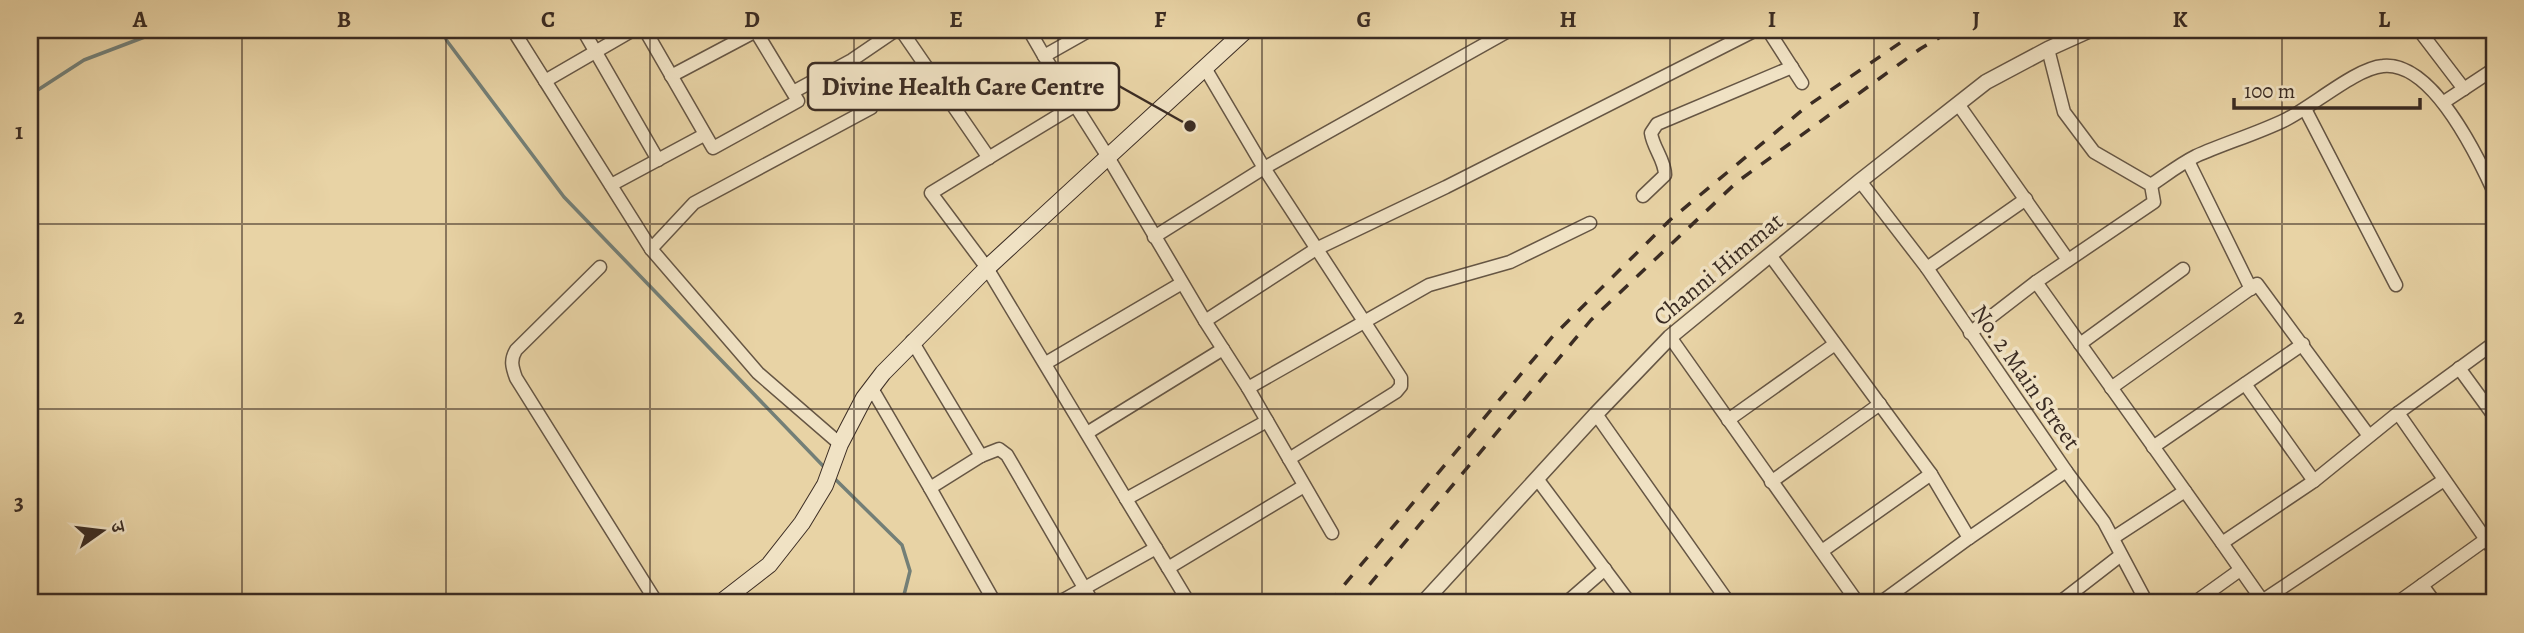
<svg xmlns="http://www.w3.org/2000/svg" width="2524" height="633" viewBox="0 0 2524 633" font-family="Alegreya,'Noto Serif Devanagari',serif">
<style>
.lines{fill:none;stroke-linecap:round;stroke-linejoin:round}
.stream{stroke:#737f77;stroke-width:3.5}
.minor-casing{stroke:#665644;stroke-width:15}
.tertiary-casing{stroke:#665644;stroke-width:17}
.secondary-casing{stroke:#3b2c23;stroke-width:18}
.minor{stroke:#f0e2c4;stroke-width:12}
.tertiary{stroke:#f0e2c4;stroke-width:14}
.secondary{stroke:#f0e2c4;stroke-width:16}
.rail{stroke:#3b2c23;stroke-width:3.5;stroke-dasharray:12 12;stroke-linecap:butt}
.grid{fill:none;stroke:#3b2c23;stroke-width:2;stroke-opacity:0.55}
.labels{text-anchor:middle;stroke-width:7;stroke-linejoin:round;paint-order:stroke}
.street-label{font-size:24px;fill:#3b2c23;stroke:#f0e2c4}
.leader{fill:none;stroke:#3b2c23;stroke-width:2.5}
.callout-dot{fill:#3b2c23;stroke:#f0e2c4;stroke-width:2.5}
.callout{fill:#f0e2c4;stroke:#3b2c23;stroke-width:2.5}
.callout-label{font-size:26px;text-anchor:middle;font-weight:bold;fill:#3b2c23}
.neatline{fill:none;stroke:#3b2c23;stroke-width:2.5}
.grid-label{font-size:23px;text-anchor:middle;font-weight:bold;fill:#3b2c23}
</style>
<rect width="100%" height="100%" fill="#e8d3a5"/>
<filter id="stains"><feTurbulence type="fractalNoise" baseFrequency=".00286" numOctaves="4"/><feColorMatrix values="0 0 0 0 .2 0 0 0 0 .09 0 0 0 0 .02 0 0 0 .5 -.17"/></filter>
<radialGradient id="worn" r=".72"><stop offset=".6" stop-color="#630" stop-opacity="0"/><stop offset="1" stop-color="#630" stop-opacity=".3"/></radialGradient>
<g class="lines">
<g class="stream">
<polyline points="441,30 447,41 564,197 827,470"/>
<polyline points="30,95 84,60 163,30"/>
<polyline points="832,476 902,545 910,571 902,603"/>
</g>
<defs>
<g id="minor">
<polyline points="513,30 651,249 758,373 840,444"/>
<polyline points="583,30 658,160"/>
<polyline points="645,30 713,148 798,101 755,30"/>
<polyline points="901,30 989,158"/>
<polyline points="1029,30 1044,56"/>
<polyline points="1090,30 1044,56 1108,157 1205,321 1316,249 1446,187 1756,30"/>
<polyline points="1768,30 1802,83"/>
<polyline points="2419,30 2464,89"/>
<polyline points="1205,68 1264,168 1401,378 1401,386 1396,392 1289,459"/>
<polyline points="671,76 756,31"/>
<polyline points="545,81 633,30"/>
<polyline points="793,92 852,60 896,30"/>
<polyline points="2444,102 2494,69"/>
<polyline points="1958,104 2068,260"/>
<polyline points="1074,106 931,193 987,268 1126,499"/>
<polyline points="2305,109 2396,285"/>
<polyline points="2188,161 2251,289"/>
<polyline points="1860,181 1927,268 2066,471 2104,522 2147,603"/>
<polyline points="611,185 704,135"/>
<path d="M2151,185C2166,175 2180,164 2196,156C2225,143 2256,134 2285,120C2312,107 2356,68 2383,66C2432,61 2477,155 2494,192"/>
<path d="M1643,196L1665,175C1665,160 1653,148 1651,133L1657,124L1792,67"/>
<polyline points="1154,237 1264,168 1510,30"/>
<polyline points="651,249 694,203 871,108"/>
<polyline points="1770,255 1931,474 1969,538"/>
<path d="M600,267L516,350C510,360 512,367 516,378L657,603"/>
<polyline points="1927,268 2026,199"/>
<polyline points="2036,282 2154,202 2151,185 2094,152 2064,112 2048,49"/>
<polyline points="1205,321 1248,388 1332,533"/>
<polyline points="1970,333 2036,282 2222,543 2314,481 2398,413 2494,343"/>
<polyline points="1670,337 1858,603"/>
<polyline points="912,341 981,456"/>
<polyline points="2080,344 2183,269"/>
<polyline points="1046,363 1182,283"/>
<polyline points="2459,368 2494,416"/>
<polyline points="2245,384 2314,481"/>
<polyline points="871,387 930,488"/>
<polyline points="1248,388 1429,285 1510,262 1590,223"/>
<polyline points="2111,388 2257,284 2369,436"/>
<polyline points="2398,413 2494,551"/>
<polyline points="1596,414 1729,603"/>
<polyline points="1728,420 1835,344"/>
<polyline points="1267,421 1126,499 1168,568 1304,486"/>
<polyline points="1087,433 1223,349"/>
<polyline points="2153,447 2303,344"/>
<polyline points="1538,480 1630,603"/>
<polyline points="1771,482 1880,404"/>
<polyline points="2113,538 2185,491"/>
<polyline points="2222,543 2264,603"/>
<polyline points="1822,551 1931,474"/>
<polyline points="1168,568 1189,603"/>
<polyline points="2422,585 2435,603"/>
<polyline points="2262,601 2444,480"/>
<polyline points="995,603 930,488 981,456 999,449 1007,455 1093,603"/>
<polyline points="1058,603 1156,548"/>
<polyline points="1566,603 1605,569"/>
<polyline points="1880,603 1969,538 2066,471"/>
<polyline points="2059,603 2121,555"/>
<polyline points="2194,603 2240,570"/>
<polyline points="2397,603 2485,540"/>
</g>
<polyline id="tertiary" points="1423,603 1596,414 1670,337 1860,181 1986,82 2048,49 2090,30"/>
<polyline id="secondary" points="720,603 769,565 802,523 825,485 840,444 864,398 883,373 987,268 1246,30"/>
</defs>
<use href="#minor" class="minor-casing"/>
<use href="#tertiary" class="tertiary-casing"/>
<use href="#secondary" class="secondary-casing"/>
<use href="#minor" class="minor"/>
<use href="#tertiary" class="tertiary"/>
<use href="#secondary" class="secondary"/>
<g class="rail">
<polyline points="1329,603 1553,336 1670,220 1806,107 1919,30"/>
<polyline points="1354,603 1591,320 1737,182 1920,49 1952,30"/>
</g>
</g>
<path class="grid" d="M242,30V603M446,30V603M650,30V603M854,30V603M1058,30V603M1262,30V603M1466,30V603M1670,30V603M1874,30V603M2078,30V603M2282,30V603M30,224H2494M30,409H2494"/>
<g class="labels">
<g class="street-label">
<text transform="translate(1718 269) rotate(-40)" y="8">Channi Himmat</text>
<text transform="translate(2026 377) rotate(55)" y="8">No. 2 Main Street</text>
</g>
</g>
<path class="leader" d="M1190 126L1119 86"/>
<circle class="callout-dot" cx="1190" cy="126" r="7"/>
<rect class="callout" x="808" y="63" width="311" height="47" rx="7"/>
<g class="callout-label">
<text x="963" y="95">Divine Health Care Centre</text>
</g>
<rect width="2524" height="633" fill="none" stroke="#e8d3a5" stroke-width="77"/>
<g transform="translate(102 531) rotate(76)" stroke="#f0e2c4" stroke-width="5" paint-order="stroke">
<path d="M0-5L12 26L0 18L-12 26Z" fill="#3b2c23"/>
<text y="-10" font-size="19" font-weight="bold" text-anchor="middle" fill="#3b2c23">उ</text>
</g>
<path d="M2234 98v10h186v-10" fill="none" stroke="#3b2c23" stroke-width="3.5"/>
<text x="2244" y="98" font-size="21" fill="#3b2c23" stroke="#f0e2c4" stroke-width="5" paint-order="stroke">100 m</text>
<rect x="38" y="38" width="2448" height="556" class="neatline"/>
<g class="grid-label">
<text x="140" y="27">A</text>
<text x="344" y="27">B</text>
<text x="548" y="27">C</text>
<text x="752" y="27">D</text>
<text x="956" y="27">E</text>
<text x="1160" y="27">F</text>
<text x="1364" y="27">G</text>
<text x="1568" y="27">H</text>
<text x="1772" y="27">I</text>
<text x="1976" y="27">J</text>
<text x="2180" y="27">K</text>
<text x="2384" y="27">L</text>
<text x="19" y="139">1</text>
<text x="19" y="324">2</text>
<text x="19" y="510">3</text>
</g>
<rect width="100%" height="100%" filter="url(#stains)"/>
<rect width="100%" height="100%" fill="url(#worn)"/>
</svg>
